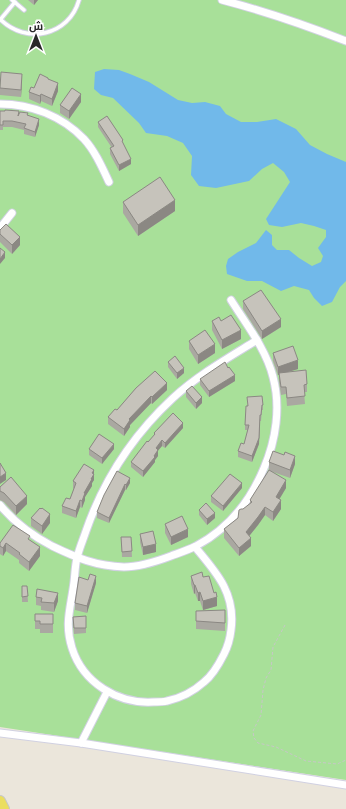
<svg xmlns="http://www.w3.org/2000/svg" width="346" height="809" viewBox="0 0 346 809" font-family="Arial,Cairo,sans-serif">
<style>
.green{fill:#a8e099}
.water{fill:#71b9ea}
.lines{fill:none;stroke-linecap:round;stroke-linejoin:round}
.lane-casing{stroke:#d1d1e2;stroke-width:5.5}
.street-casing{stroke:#d1d1e2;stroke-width:9}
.primary-casing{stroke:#c7c7c7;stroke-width:12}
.path{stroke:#c7c7c7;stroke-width:1;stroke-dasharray:3 2;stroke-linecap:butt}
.lane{stroke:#fff;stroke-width:3.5}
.street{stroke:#fff;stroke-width:7}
.primary{stroke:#ebde60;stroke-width:10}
.wall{fill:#aaa8a1}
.shaded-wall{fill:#8b8883}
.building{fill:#c6c3bb;stroke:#8b8883}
</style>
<rect width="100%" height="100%" fill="#ebe6db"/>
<polygon class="green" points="0,0 346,0 346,780 0,727"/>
<polygon class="water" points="104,69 119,70 130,74 149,82 178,100 192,103 205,102 220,106 226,114 241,122 257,122 276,119 296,129 310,145 327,154 346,162 346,281 340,287 332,302 322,306 314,298 309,290 294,286 281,291 262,281 247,281 227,274 226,266 228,259 238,252 256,243 266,230 272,235 272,245 277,250 289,250 299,258 312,266 321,262 323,256 318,248 326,237 326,230 314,226 301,223 282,227 269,225 266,219 290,182 284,172 273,163 262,169 249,181 216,188 199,186 191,175 192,156 183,143 167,136 146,133 139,123 113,98 101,95 94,89 95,72"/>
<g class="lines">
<defs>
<g id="lane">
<polyline points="12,0 24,10"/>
<path d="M0,19C26,45 69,36 79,0"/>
<polyline points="0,20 15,2"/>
</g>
<g id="street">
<path d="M222,0C264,11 305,25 346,41"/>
<path d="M0,104C31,104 62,116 84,139C95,151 102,167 109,182"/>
<polyline points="0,228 12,213"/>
<path d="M0,505C14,522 33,536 52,546C77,558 96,566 124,567C140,567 155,562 171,556C179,553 188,550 196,546C228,529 250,502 264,468C276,440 281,407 273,377C266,349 246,324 231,300"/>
<path d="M195,547C217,573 236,594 231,630C230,639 228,646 224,654C219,664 213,675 204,682C194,691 181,698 167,701C163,702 158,702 153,702C118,704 83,683 72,648C64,623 71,607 74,582C75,574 75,566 77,558C79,549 83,540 86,531C104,479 132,436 173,398C198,375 228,358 257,340"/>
<polyline points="0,733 81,743 346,785"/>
<polyline points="81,743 107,692"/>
</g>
<polyline id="primary" points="0,801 4,809"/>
</defs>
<use href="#lane" class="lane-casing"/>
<use href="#street" class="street-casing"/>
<use href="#primary" class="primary-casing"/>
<polyline class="path" points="285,625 273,647 271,670 266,678 263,690 261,715 253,731 254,738 258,743 276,747 306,761 337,764 346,760"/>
<use href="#lane" class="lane"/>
<use href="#street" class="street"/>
<use href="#primary" class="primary"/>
</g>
<g class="wall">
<polygon points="28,0 38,0 34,5"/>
<polygon points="48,79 58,91 52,106 41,101 40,104 29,99 29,92 34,88"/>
<polygon points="22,81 21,97 0,95 0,87"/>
<polygon points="81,102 69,119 60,113 60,105"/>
<polygon points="0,111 19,115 28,115 39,125 35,137 24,134 24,130 12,127 3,127 3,130 0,130"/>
<polygon points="98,122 131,164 119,171 110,154 110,148 112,148 98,127"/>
<polygon points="123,202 175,211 138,236 123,213"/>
<polygon points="0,230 20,245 12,254 0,242"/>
<polygon points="243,301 281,327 262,339 243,309"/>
<polygon points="212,321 221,321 241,339 222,349 212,330"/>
<polygon points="189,341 215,353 198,364 189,349"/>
<polygon points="273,353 298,369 288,372 307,384 307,392 304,392 305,404 287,406 286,394 281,395 279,381 279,375 278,375 273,361"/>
<polygon points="168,362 184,373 177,379 168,367"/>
<polygon points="200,379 235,381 209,397 200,385"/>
<polygon points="136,388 167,390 152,404 151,403 130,425 130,427 124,436 108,424 108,417 117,410"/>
<polygon points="186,391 202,403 196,409 186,397"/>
<polygon points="262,396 263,410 262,410 261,421 260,421 259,444 252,462 238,457 238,451 244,444 248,430 245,430 245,425 247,406"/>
<polygon points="183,428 165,448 162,446 158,450 158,456 155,460 155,462 143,477 131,467 131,462 154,436 154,433"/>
<polygon points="89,449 114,449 102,464 89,455"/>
<polygon points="269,462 295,464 290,478 270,471 286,488 279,499 281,509 273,521 265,515 258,525 249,536 251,546 239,556 224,538 224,529 238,518 243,509 250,504 250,500 269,471"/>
<polygon points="94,470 94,480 92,483 92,486 85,497 85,500 82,508 80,507 76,518 62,513 62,506 70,499 74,489 73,488 73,481"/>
<polygon points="117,471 130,483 126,490 125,490 109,523 97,518 97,512"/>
<polygon points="0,487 27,504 16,515 4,502 0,500"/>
<polygon points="242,488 223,511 211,502 211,496"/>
<polygon points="199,510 215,518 207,525 199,515"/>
<polygon points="31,518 50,523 42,534 31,526"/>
<polygon points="165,524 188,537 171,545 165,533"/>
<polygon points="140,534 156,552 143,555 140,542"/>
<polygon points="121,537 131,537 132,557 122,557"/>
<polygon points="30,540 40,556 29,571 19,563 19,560 6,551 3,556 0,554 0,543"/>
<polygon points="191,576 217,606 203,610 200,601 198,601 195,593 194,594 191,584"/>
<polygon points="96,583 87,613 75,610 75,603"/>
<polygon points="22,586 27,586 28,602 22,602"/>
<polygon points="36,597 58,601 54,612 41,610 41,606 36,605"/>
<polygon points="196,611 225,619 225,631 196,629"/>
<polygon points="35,614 53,614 53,633 40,633 40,629 35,629"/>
<polygon points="86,616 86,633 74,634 73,617"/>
</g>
<g class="shaded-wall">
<polygon points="34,0 38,0 34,5"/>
<polygon points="22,74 22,81 21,97 21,90"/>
<polygon points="58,83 58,91 52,106 52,99"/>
<polygon points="41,94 41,101 40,104 40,96"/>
<polygon points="81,94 81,102 69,119 69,111"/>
<polygon points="39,119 39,125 35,137 35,132"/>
<polygon points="131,159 131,164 119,171 119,165"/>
<polygon points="175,200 175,211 138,236 138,225"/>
<polygon points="20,237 20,245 12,254 12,245"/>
<polygon points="5,252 5,258 0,264 0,259"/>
<polygon points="281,319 281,327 262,339 262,331"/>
<polygon points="241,330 241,339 222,349 222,340"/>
<polygon points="215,344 215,353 198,364 198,355"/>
<polygon points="298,360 298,369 278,375 278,367"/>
<polygon points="184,368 184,373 177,379 177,373"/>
<polygon points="235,375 235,381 209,397 209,391"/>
<polygon points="167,383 167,390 152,404 152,397"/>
<polygon points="151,396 151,403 130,425 130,427 124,436 124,429 129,419"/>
<polygon points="202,397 202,403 196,409 196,403"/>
<polygon points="260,415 259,444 252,462 252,456"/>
<polygon points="183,423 183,428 165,448 165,443"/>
<polygon points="162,440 162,446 156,453 156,448"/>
<polygon points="114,444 114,449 102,464 102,458"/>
<polygon points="158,450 158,456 155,460 155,462 143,477 143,471"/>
<polygon points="295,456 295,464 290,478 290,470"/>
<polygon points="94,470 94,480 92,483 92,486 85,497 85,500 82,508 82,501 84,493 91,479 92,473"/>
<polygon points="6,473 6,480 0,484 0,477"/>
<polygon points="130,478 130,483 126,490 126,485"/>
<polygon points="286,480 286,488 276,505 276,497"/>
<polygon points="242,483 242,488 223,511 223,506"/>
<polygon points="125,484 125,490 109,523 109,518"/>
<polygon points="27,496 27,504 16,515 16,506"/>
<polygon points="80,500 80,507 76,518 76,511"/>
<polygon points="281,500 281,509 273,521 273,512"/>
<polygon points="265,507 265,515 258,525 246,540 246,532"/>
<polygon points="215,513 215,518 207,525 207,519"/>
<polygon points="50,514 50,523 42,534 42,526"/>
<polygon points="188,529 188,537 171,545 171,537"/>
<polygon points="251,538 251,546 239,556 239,548"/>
<polygon points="6,543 6,551 3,556 3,548"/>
<polygon points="156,544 156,552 143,555 143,547"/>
<polygon points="40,547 40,556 29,571 29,562"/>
<polygon points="96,576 96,583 87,613 87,606"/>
<polygon points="194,585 195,585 195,593 194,594"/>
<polygon points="200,592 200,601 198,601 198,593"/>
<polygon points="58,593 58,601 54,612 54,603"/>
<polygon points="217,597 217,606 203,610 203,601"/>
</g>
<g class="building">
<polygon points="1,72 22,74 21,90 0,88"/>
<polygon points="40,74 48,78 48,79 58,83 52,99 41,94 40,96 29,92 31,87 34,88"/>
<polygon points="72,88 81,94 69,111 60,105"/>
<polygon points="5,110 19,111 18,116 20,112 28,113 27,115 39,119 35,132 24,128 26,124 12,121 3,121 3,125 0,125 0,111 5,111"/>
<polygon points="107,116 123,140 122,141 131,159 119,165 110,148 114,146 98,122"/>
<polygon points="160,177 175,200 138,225 123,202"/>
<polygon points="6,224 20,237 12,245 0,234 0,230"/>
<polygon points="0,248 5,252 0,259"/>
<polygon points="261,290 281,319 262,331 243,301"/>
<polygon points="231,315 241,330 222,340 212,321 219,317 221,321"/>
<polygon points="205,330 215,344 198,355 189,341"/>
<polygon points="293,346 298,360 278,367 273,353"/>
<polygon points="175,356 184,368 177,373 168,362"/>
<polygon points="225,362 228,368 229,367 235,375 209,391 200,379"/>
<polygon points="306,370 307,384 304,385 305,396 287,398 286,387 281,387 279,373"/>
<polygon points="155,371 167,383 152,397 151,396 129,419 130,420 124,429 108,417 115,409 117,410 136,388"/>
<polygon points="192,386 202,397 196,403 186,391"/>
<polygon points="262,396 263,405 262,405 261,415 260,415 259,438 252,456 238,451 241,443 244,444 249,425 245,425 246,406 248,406 247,397"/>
<polygon points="173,413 183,423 165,443 162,440 156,448 158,450 154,456 155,457 143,471 131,462 147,441 148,442 155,434 154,433"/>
<polygon points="99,434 114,444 102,458 89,449"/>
<polygon points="273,451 284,455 285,452 295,456 290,470 269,462"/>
<polygon points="0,463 6,473 0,477"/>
<polygon points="84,464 94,470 92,473 94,474 91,479 92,479 84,493 85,493 82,501 80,500 76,511 62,506 66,498 70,499 76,483 73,481"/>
<polygon points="269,470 286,480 276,497 281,500 273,512 265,507 258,517 246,532 251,538 239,548 224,529 238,518 239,510 241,509 243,509 252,502 250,500"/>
<polygon points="117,471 130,478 126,485 125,484 109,518 97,512 104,495"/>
<polygon points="230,474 242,483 223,506 211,496"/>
<polygon points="11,477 27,496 16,506 4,493 0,491 0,487"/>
<polygon points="206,503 215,513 207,519 199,510"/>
<polygon points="40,508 41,509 42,508 50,514 42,526 31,518"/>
<polygon points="182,516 188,529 171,537 165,524"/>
<polygon points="13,525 30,536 28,539 40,547 29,562 19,554 20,553 6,543 3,548 0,546 0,543"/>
<polygon points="153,531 156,544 143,547 140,534"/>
<polygon points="121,537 131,537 132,551 122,552"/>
<polygon points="202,572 203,577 209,576 214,593 216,592 217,597 203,601 200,592 198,593 195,585 194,585 191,576"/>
<polygon points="90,574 96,576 87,606 75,603 79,577 88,580"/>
<polygon points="22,586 27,586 28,596 22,597"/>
<polygon points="37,589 58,593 54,603 41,602 42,598 36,597"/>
<polygon points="225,610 225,623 196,621 196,611"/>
<polygon points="35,614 53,614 53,624 40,624 40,621 35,621"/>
<polygon points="86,616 86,628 74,628 73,617"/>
</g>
<g transform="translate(36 36)" stroke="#ffffff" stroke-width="3" paint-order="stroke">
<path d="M0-3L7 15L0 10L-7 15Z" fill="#292929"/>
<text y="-6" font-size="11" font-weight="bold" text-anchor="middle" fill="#292929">ش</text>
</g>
</svg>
